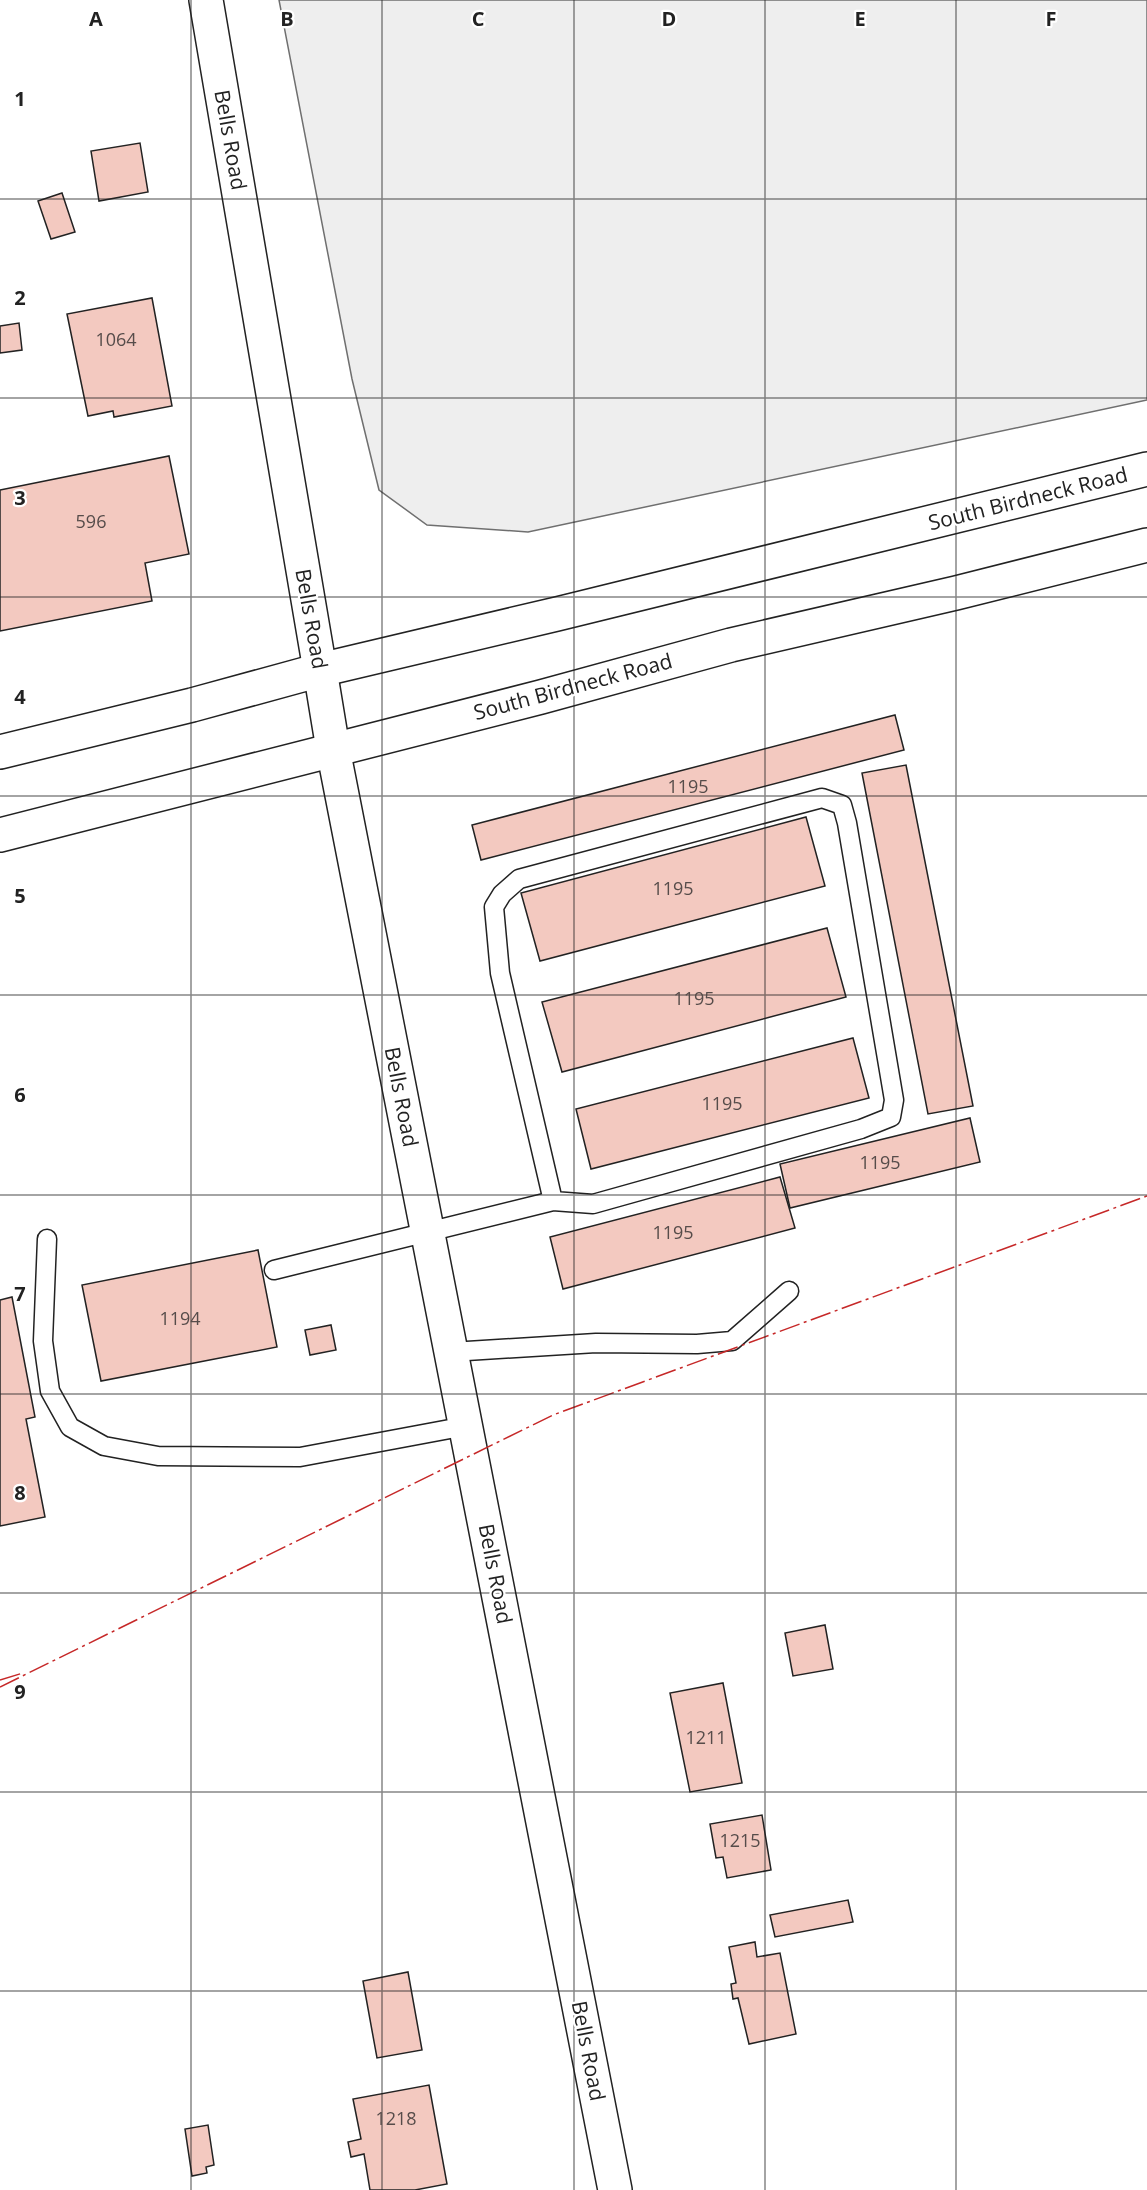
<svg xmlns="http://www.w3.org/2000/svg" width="1147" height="2190" viewBox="0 0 1147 2190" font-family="'Open Sans',sans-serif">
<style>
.green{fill:#eee;stroke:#6f6f6f;stroke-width:1.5}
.building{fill:#f3c9c0;stroke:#222;stroke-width:1.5}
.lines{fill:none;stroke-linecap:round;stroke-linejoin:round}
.lane-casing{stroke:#222;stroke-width:21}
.street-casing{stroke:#222;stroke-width:36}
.secondary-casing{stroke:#222;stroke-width:36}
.lane{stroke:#fff;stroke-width:18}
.street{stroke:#fff;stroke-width:33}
.secondary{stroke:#fff;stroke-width:33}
.power{stroke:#c62828;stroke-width:1.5;stroke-dasharray:21 4.5 3 4.5;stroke-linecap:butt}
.grid{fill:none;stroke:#222;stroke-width:1.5;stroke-opacity:0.55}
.labels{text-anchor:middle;stroke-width:4.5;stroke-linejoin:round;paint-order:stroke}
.number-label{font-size:18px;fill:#564c4a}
.street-label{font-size:21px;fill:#222;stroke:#fff}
.grid-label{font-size:20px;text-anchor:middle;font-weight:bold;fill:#222;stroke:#fff;stroke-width:4.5;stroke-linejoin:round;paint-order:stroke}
</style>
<rect width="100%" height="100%" fill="#fff"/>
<polygon class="green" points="279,0 1147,0 1147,400 528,532 427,525 379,490 352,379"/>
<g class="building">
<polygon points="140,143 148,192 99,201 91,151"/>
<polygon points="62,193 75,232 51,239 38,201"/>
<polygon points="152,298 172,406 114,417 113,411 88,416 67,314"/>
<polygon points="19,323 22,350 0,353 0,326"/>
<polygon points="169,456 189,554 145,563 152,601 0,631 0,490"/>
<polygon points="895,715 904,750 481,860 472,825"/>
<polygon points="906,765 973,1106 928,1114 862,773"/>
<polygon points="806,817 825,886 540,961 521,893"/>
<polygon points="827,928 846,997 562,1072 542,1002"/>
<polygon points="853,1038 869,1098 591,1169 576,1109"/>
<polygon points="970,1118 980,1162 790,1208 780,1164"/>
<polygon points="780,1177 795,1228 563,1289 550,1237"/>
<polygon points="258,1250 277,1347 101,1381 82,1285"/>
<polygon points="12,1297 35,1417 26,1419 45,1517 0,1526 0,1300"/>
<polygon points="331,1325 336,1350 310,1355 305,1330"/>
<polygon points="825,1625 833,1669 793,1676 785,1633"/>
<polygon points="723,1683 742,1783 690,1792 670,1693"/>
<polygon points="762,1815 771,1870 727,1878 723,1857 716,1858 710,1824"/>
<polygon points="848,1900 853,1922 775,1937 770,1915"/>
<polygon points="755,1942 757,1957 780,1953 796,2034 749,2044 738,1998 733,1999 731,1984 736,1983 729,1947"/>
<polygon points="408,1972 422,2050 377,2058 363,1981"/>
<polygon points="429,2085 447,2184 415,2190 370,2190 364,2154 351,2157 348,2142 361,2139 353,2099"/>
<polygon points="208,2125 214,2165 206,2167 207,2173 192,2176 185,2129"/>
</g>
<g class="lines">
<defs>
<g id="lane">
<polyline points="47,1239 43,1341 50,1391 70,1427 104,1446 158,1456 300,1457 466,1426"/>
<polyline points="274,1270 553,1201 593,1204 861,1129 891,1117 894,1100 847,823 842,805 822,798 519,879 502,894 494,907 500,973 553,1201"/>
<polyline points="451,1352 596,1343 697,1344 732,1341 789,1291"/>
</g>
<polyline id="street" points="206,0 320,670"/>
<g id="secondary">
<polyline points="320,670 333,749 615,2190"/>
<polyline points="0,752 192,705 320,670 557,614 1147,469"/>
<polyline points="0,835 541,697 731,645 956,593 1147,545"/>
</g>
</defs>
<use href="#lane" class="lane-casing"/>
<use href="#street" class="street-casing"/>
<use href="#secondary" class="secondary-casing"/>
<use href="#lane" class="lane"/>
<use href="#street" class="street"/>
<use href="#secondary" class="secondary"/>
<g class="power">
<polyline points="0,1680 23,1673"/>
<polyline points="0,1687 553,1415 1147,1196"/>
</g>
</g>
<path class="grid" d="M191,0V2190M382,0V2190M574,0V2190M765,0V2190M956,0V2190M0,199H1147M0,398H1147M0,597H1147M0,796H1147M0,995H1147M0,1195H1147M0,1394H1147M0,1593H1147M0,1792H1147M0,1991H1147"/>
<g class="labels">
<g class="number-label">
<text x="116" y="346">1064</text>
<text x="91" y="528">596</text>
<text x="688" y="793">1195</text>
<text x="673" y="895">1195</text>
<text x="694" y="1005">1195</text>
<text x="722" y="1110">1195</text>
<text x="880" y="1169">1195</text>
<text x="673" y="1239">1195</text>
<text x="180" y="1325">1194</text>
<text x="706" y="1744">1211</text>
<text x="740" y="1847">1215</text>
<text x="396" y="2125">1218</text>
</g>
<g class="street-label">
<text transform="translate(230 140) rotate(80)" y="7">Bells Road</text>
<text transform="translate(1028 499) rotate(-14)" y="7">South Birdneck Road</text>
<text transform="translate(311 619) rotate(80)" y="7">Bells Road</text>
<text transform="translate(573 687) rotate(-15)" y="7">South Birdneck Road</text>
<text transform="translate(401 1097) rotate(79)" y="7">Bells Road</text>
<text transform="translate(495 1574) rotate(79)" y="7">Bells Road</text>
<text transform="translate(588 2051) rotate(79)" y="7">Bells Road</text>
</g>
</g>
<g class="grid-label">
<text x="96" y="26">A</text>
<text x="287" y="26">B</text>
<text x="478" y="26">C</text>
<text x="669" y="26">D</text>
<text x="860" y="26">E</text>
<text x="1051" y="26">F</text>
<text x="20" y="106">1</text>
<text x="20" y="305">2</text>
<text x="20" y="505">3</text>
<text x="20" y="704">4</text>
<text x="20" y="903">5</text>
<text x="20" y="1102">6</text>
<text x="20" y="1301">7</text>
<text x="20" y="1500">8</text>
<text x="20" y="1699">9</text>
</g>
</svg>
